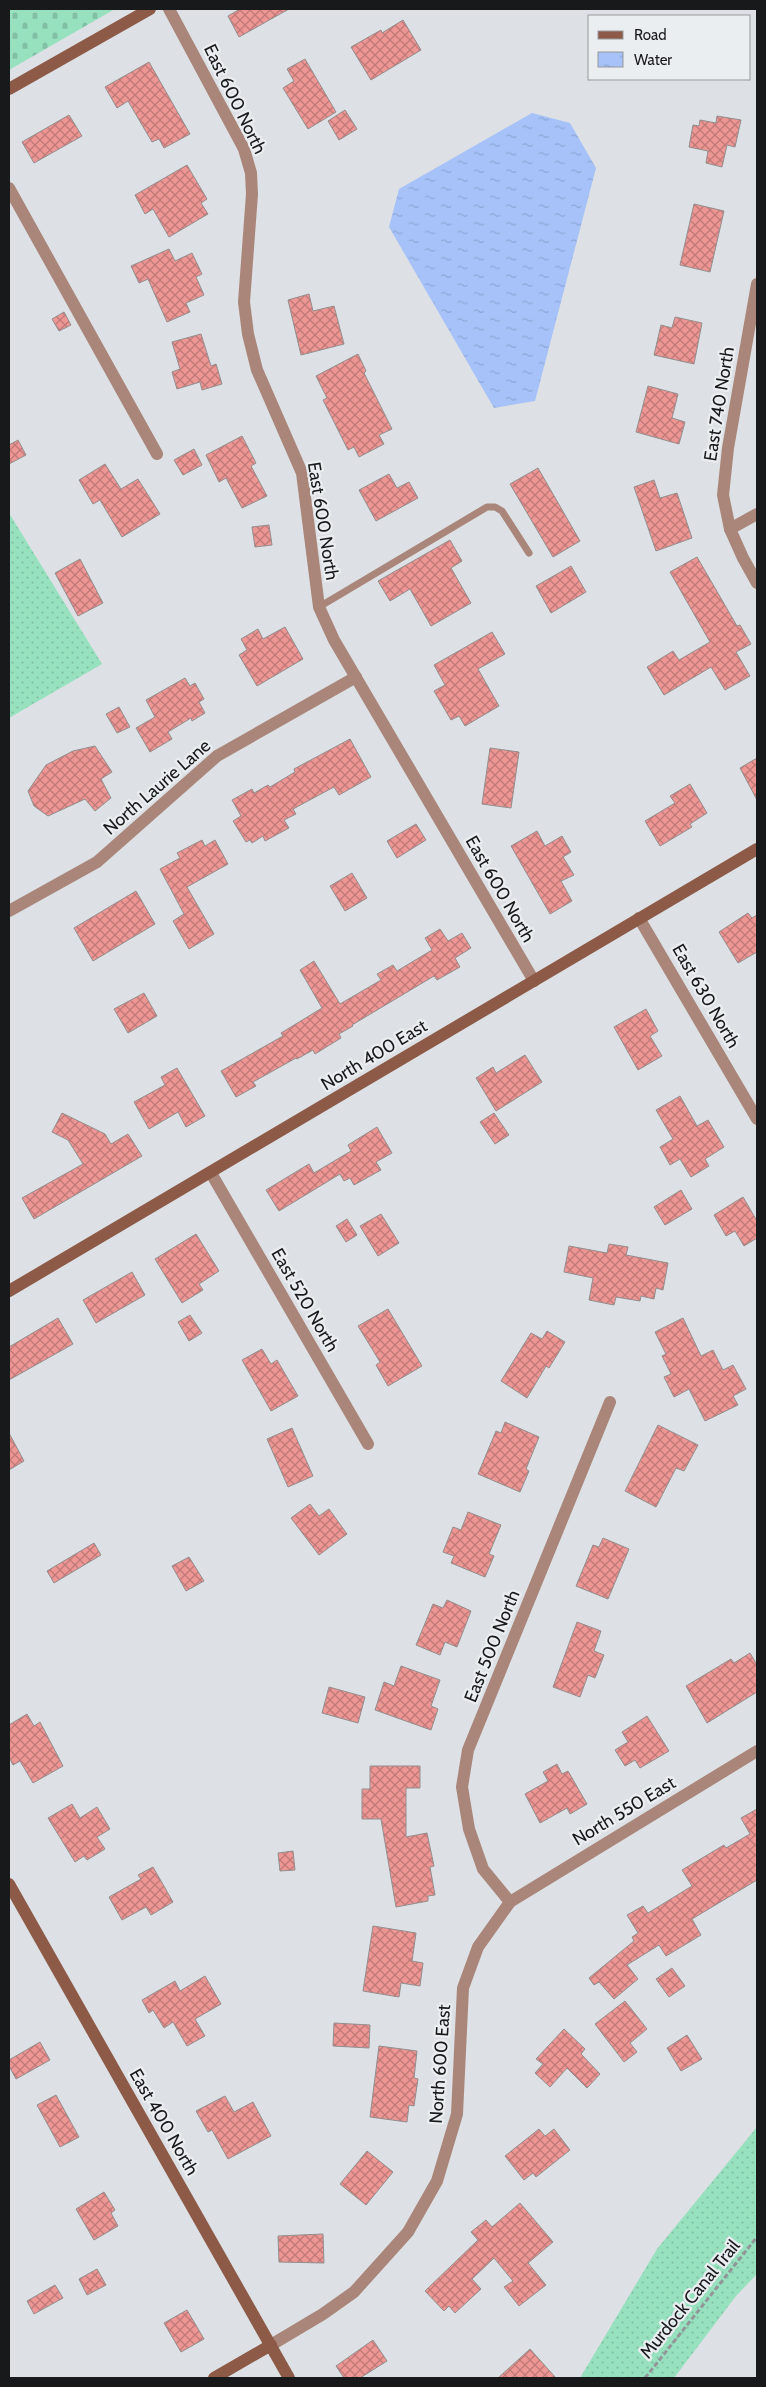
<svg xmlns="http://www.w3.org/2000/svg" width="766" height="2387" viewBox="0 0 766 2387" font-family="Cabin,sans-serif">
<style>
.grass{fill:url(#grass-dots)}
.cemetery{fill:url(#cemetery-stones)}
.water{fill:url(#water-ripples)}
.building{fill:url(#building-cross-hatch);stroke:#938e8e}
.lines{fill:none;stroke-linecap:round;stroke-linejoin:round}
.path{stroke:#939698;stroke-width:3;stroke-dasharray:5 2.5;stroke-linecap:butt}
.lane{stroke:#a98679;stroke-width:7}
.street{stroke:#a98679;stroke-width:12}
.secondary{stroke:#8c5a47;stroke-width:12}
.labels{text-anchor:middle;stroke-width:4.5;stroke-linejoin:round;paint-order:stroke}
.street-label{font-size:18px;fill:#18191a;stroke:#eaeef1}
</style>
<defs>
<pattern id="grass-dots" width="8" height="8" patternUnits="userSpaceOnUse" patternTransform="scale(1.25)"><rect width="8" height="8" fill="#97e1bf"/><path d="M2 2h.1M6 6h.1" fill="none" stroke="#81c0a4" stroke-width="1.8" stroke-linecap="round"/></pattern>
<pattern id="cemetery-stones" width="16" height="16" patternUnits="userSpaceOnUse" patternTransform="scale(1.25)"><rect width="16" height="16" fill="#97e1bf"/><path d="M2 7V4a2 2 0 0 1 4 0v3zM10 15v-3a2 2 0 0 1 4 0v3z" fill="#81c0a4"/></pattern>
<pattern id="water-ripples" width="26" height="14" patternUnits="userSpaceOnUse" patternTransform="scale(1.25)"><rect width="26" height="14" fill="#a6c2f9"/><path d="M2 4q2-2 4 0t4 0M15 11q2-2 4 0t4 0" fill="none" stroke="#8ea6d5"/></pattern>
<pattern id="building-cross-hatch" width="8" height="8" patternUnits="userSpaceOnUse" patternTransform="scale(1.25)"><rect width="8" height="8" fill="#ed9694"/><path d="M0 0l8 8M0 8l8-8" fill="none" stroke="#bf7a78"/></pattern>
</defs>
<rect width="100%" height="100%" fill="#dde0e4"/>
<g class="grass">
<polygon points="9,513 102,664 9,718"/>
<polygon points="757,2127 757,2274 736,2296 674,2378 580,2378 657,2249"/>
</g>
<polygon class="cemetery" points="9,9 115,9 9,70"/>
<polygon class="water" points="532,113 570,123 596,168 535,401 494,408 389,227 399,189"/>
<g class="building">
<polygon points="240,9 289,9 239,37 228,16"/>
<polygon points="403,20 421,50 371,80 351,47 381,30 382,33"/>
<polygon points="305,59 336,112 308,129 283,88 294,81 287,69"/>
<polygon points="149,62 190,134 164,148 159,139 152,142 128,101 117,108 105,87"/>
<polygon points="345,110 357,129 339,140 328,121"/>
<polygon points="69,115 82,136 34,163 22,142"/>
<polygon points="717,116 741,120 735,147 727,145 722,167 706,163 708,151 689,147 693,125 699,126 700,120 716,123"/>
<polygon points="187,165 207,199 201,203 208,214 169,237 153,209 145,214 135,195"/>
<polygon points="694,204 724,211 710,272 680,265"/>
<polygon points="169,249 175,261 192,253 202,274 196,277 204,295 186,303 190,312 167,322 148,279 139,283 131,266"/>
<polygon points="309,294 313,311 334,306 344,344 301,355 288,300"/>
<polygon points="64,312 71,325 59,331 52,319"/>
<polygon points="675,317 702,323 694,364 654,355 661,325 672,328"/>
<polygon points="201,334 211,366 216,364 222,384 202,390 200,382 177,389 172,372 180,369 172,342"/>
<polygon points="358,354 366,371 364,373 392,429 379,435 384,444 359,457 354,447 348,450 323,400 327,398 316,376"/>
<polygon points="648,386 678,394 672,418 685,422 679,444 636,432"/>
<polygon points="242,436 256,463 251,466 267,496 242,508 226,478 219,482 206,455"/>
<polygon points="18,440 26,455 9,464 9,445"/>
<polygon points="194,449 202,465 183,475 174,460"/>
<polygon points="105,464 121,489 138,479 160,514 122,537 100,500 93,504 79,480"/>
<polygon points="538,468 580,541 553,557 510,484"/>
<polygon points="389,474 397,488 409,482 418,498 376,521 359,490"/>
<polygon points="654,480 660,498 677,493 692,538 656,551 634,487"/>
<polygon points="269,525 272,545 255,547 252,527"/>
<polygon points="450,540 462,561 451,568 471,603 431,626 410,589 390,601 378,581"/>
<polygon points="697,557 737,626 740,625 751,644 736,652 750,676 725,690 711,667 664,695 647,667 673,651 679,660 710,642 670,572"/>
<polygon points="80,559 103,603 78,616 55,573"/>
<polygon points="571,566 586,592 551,613 536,586"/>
<polygon points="285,627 303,659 257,686 239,655 247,650 241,639 258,629 263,639"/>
<polygon points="492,632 505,654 478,669 499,706 465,726 459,716 451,720 434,691 445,685 434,665"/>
<polygon points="185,678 190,686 195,683 204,699 199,702 205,713 192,721 191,718 168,732 172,739 150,752 136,728 155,717 146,700"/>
<polygon points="119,707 130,727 117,733 106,714"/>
<polygon points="350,739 371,777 339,795 334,787 293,809 296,814 284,820 289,828 265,841 263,836 252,843 250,840 246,842 233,821 241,816 232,800 252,789 254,793 268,785 270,787 295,772 294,769"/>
<polygon points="95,746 112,772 101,779 111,798 95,811 85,799 48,816 34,806 28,791 46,765 73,751"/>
<polygon points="490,748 519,752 511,808 482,804"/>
<polygon points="757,758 757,800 740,768"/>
<polygon points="690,784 707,813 690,824 692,827 660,846 645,821 675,803 670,796"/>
<polygon points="416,824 426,840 397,858 387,841"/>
<polygon points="537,831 545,846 562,836 571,852 563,857 574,875 561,881 572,901 550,914 511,846"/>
<polygon points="202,840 205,846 215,840 228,864 187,887 214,934 189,949 173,921 184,914 160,869 180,858 177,853"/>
<polygon points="352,873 367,898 345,911 330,886"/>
<polygon points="136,891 155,924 93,961 74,928"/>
<polygon points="748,913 752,918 757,915 757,952 738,963 719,932"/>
<polygon points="440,929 448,941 462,933 471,948 455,958 460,967 437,980 434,976 352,1025 353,1026 339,1034 341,1038 315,1054 313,1050 297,1059 296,1058 253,1082 256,1086 236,1097 221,1071 283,1036 281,1033 322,1008 300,970 314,961 340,1004 381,980 377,974 393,965 397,971 432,950 425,938"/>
<polygon points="144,993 157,1016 128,1033 114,1009"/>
<polygon points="646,1009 658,1031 650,1036 662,1056 638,1070 614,1027"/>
<polygon points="525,1055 542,1082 496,1111 476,1078 493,1067 496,1073"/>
<polygon points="177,1068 205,1116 186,1127 178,1112 149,1129 134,1102 165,1085 161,1077"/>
<polygon points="680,1096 697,1126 708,1120 724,1147 705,1159 709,1166 691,1177 680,1159 670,1165 660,1147 673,1139 656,1110"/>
<polygon points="62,1113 105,1134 111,1144 128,1134 142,1156 34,1219 22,1198 83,1164 68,1140 52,1132"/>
<polygon points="494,1113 509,1135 495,1144 480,1122"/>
<polygon points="377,1127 392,1153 376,1162 381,1170 354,1185 350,1178 344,1181 340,1174 279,1211 266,1190 309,1164 314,1173 351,1151 348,1145"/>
<polygon points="681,1190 692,1209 665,1225 654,1207"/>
<polygon points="743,1197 757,1221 757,1238 744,1246 735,1231 726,1236 714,1215"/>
<polygon points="381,1214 399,1243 378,1256 360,1226"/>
<polygon points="347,1219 357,1235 346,1242 336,1226"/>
<polygon points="196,1234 219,1271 199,1284 203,1290 182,1303 155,1259"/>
<polygon points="609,1244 628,1247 626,1255 668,1263 663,1290 656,1288 654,1299 641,1296 640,1301 616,1297 614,1305 589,1300 593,1278 564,1272 569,1246 607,1253"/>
<polygon points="132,1272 145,1295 96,1323 83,1300"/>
<polygon points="388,1309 422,1366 388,1386 376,1365 380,1362 358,1326"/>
<polygon points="190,1315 202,1333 189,1341 178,1322"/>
<polygon points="58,1318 73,1344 9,1380 9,1347"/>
<polygon points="683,1318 701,1356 713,1350 723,1370 733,1365 746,1389 733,1396 738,1405 705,1421 689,1389 674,1397 664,1377 671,1374 662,1356 666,1354 655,1332"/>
<polygon points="547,1331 565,1342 549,1368 546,1366 527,1398 501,1381 531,1333 542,1339"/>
<polygon points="262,1349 271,1364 277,1360 298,1396 271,1411 242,1360"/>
<polygon points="505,1422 539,1437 526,1469 529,1471 520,1492 478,1474 496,1431 501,1433"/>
<polygon points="658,1425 698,1445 684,1471 676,1468 656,1507 625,1491"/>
<polygon points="292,1428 313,1476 288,1487 267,1439"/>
<polygon points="9,1433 24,1461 9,1470"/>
<polygon points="310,1504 319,1516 329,1509 347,1534 319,1555 291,1518"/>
<polygon points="468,1512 501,1525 489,1554 494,1556 485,1577 451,1563 454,1556 443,1552 453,1527 461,1530"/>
<polygon points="603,1538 629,1549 608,1599 576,1586 593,1545 599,1547"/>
<polygon points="94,1543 101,1555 54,1583 47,1571"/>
<polygon points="189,1557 204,1581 186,1591 172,1566"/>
<polygon points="447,1600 471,1611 457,1647 445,1642 440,1655 416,1645 433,1604 443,1608"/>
<polygon points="577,1622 601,1631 594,1651 604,1655 595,1678 588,1675 580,1697 553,1687"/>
<polygon points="750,1653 757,1665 757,1692 707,1723 686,1686 731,1659 734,1663"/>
<polygon points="401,1666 440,1680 431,1706 438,1709 431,1730 375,1710 384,1682 394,1686"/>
<polygon points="329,1687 365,1697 358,1723 322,1713"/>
<polygon points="27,1714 34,1726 40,1722 63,1766 33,1783 20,1761 13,1765 9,1757 9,1725"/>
<polygon points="647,1716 669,1751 640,1768 635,1760 625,1766 615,1750 628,1742 622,1732"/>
<polygon points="557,1764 562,1774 568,1771 587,1804 570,1814 567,1808 540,1823 525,1794 548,1781 543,1772"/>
<polygon points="370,1766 420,1766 420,1788 406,1788 406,1837 427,1833 434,1866 430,1867 435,1895 428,1896 428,1901 396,1907 381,1819 362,1819 362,1789 370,1789"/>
<polygon points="72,1804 80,1818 97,1807 110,1829 97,1837 105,1849 87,1860 84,1856 75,1862 48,1818"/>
<polygon points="757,1809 757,1880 692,1919 701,1935 666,1956 659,1945 627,1965 638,1979 614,1999 599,1982 594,1985 589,1978 634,1941 632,1937 638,1933 627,1915 643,1906 648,1913 692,1886 682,1870 724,1845 726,1848 750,1834 741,1818"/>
<polygon points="293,1851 295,1870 280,1871 278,1853"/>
<polygon points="153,1867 173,1902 151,1915 146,1907 122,1920 109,1897 141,1879 138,1875"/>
<polygon points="373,1926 416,1933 412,1961 423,1963 420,1986 401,1983 399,1997 363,1991"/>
<polygon points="672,1968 685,1986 669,1997 656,1979"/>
<polygon points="205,1976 221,2004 195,2019 205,2036 187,2046 173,2022 164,2028 153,2010 149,2013 142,2000 175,1981 180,1991"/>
<polygon points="625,2001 647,2029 630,2043 637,2052 624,2062 595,2024"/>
<polygon points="334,2023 370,2025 369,2048 333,2046"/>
<polygon points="564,2029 585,2049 581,2054 600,2074 587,2088 567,2068 550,2087 535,2073 543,2064 536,2059"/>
<polygon points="687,2035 702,2059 681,2071 667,2048"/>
<polygon points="40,2042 50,2060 16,2079 9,2066 9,2060"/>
<polygon points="379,2046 417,2051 414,2078 418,2079 414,2106 409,2105 407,2122 370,2117"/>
<polygon points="56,2095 79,2137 60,2147 37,2105"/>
<polygon points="225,2096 234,2112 253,2102 271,2136 228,2159 212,2130 208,2132 196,2111"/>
<polygon points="539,2129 545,2136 554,2129 570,2150 536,2177 533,2173 524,2180 505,2156"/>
<polygon points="367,2151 393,2172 366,2205 340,2184"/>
<polygon points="104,2192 115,2210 111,2213 118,2226 94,2240 76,2209"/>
<polygon points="520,2203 553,2242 528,2263 546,2285 519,2306 504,2287 513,2281 494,2258 472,2279 481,2289 455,2313 449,2306 444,2311 425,2291 478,2240 471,2232 486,2220 492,2227"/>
<polygon points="323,2234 324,2263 279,2262 278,2236"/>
<polygon points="97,2269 106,2285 87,2295 79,2279"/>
<polygon points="55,2285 63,2298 34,2314 27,2301"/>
<polygon points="187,2310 204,2339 181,2352 164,2323"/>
<polygon points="373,2340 387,2361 360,2378 344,2378 336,2366"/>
<polygon points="530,2349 556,2378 498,2378"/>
</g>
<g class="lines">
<polyline class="path" points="645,2378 757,2237"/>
<polyline class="lane" points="319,607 487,507 495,507 502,511 529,553"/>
<g class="street">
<polyline points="169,9 244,149 251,173 252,194 244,302 248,334 257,370 302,473 319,607 334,640 534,981"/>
<polyline points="9,188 157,454"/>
<polyline points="757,284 728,448 723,495 730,529 743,558 757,583"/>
<polyline points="730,529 757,514"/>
<polyline points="9,911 97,862 217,756 356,677"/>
<polyline points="639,918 757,1119"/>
<polyline points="211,1173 368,1444"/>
<polyline points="510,1902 483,1869 469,1829 462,1787 468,1750 610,1402"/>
<polyline points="271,2345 323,2314 354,2292 408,2232 437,2181 457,2114 463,1988 478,1947 510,1902 757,1751"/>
</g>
<g class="secondary">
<polyline points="9,89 150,9"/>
<polyline points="9,1291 757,849"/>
<polyline points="9,1884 289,2378"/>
<polyline points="214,2378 271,2345"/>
</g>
</g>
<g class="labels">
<g class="street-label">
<text transform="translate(235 99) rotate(64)" y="6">East 600 North</text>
<text transform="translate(719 404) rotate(-81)" y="6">East 740 North</text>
<text transform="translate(323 521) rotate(81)" y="6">East 600 North</text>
<text transform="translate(157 787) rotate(-41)" y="6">North Laurie Lane</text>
<text transform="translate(500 889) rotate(60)" y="6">East 600 North</text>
<text transform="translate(706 996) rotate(60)" y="6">East 630 North</text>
<text transform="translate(374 1055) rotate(-31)" y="6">North 400 East</text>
<text transform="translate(305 1300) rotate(60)" y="6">East 520 North</text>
<text transform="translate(492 1646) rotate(-68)" y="6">East 500 North</text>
<text transform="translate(624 1811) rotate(-31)" y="6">North 550 East</text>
<text transform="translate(440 2064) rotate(-86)" y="6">North 600 East</text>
<text transform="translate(164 2122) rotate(60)" y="6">East 400 North</text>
<text transform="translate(690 2299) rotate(-51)" y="6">Murdock Canal Trail</text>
</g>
</g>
<rect width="766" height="2387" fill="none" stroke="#18191a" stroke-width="20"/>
<rect x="588" y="15" width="162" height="65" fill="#eaeef1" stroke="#96999b"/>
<rect x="598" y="31" width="25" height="8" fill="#8c5a47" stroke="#96999b"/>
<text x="634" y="40" font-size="15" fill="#18191a">Road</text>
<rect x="598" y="52" width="25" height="15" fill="url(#water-ripples)" stroke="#96999b"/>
<text x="634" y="65" font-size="15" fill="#18191a">Water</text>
</svg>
